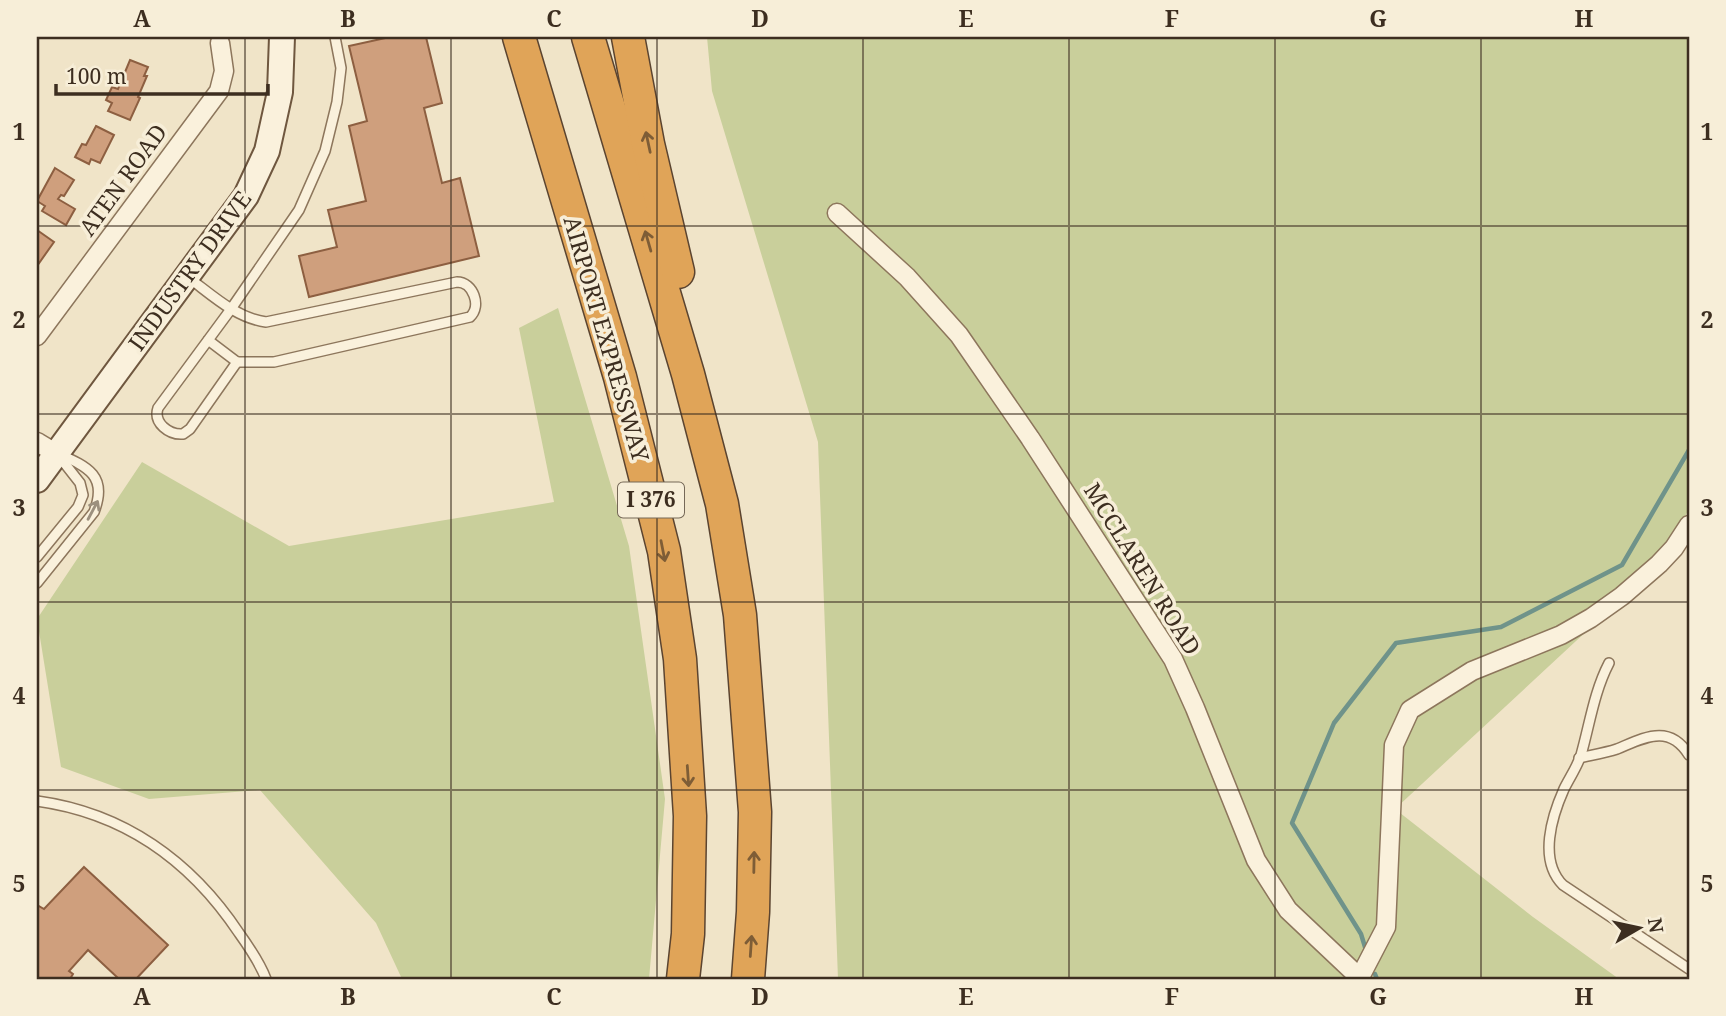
<svg xmlns="http://www.w3.org/2000/svg" width="1726" height="1016" viewBox="0 0 1726 1016" font-family="'Noto Serif',serif">
<style>
.green{fill:#c9cf9b}
.lines{fill:none;stroke-linecap:round;stroke-linejoin:round}
.stream{stroke:#6f938a;stroke-width:4.5}
.building{fill:#cf9f7d;stroke:#8d5f41;stroke-width:2}
.lane-casing{stroke:#8d765c;stroke-width:12}
.street-casing{stroke:#8d765c;stroke-width:21}
.secondary-casing{stroke:#6f573f;stroke-width:28}
.highway-casing{stroke:#5b4430;stroke-width:35}
.lane{stroke:#faf1dc;stroke-width:9}
.street{stroke:#faf1dc;stroke-width:18}
.secondary{stroke:#faf1dc;stroke-width:24}
.highway{stroke:#e0a458;stroke-width:32}
.oneway{stroke:#7e5d36}
.oneway2{stroke:#9c907e}
.grid{fill:none;stroke:#3d2e20;stroke-width:2;stroke-opacity:0.55}
.labels{text-anchor:middle;stroke-width:7;stroke-linejoin:round;paint-order:stroke}
.shield{fill:#f7eed8;stroke:#756857;stroke-width:2}
.shield-label{font-size:21px;font-weight:bold;fill:#3d2e20}
.street-label{font-size:23px;fill:#3d2e20;stroke:#f7eed8}
.neatline{fill:none;stroke:#3d2e20;stroke-width:2.5}
.grid-label{font-size:23px;text-anchor:middle;font-weight:bold;fill:#3d2e20}
</style>
<rect width="100%" height="100%" fill="#f0e4c8"/>
<g class="green">
<polygon points="707,37 1689,37 1689,509 1659,564 1395,809 1533,917 1619,979 838,979 818,442 712,91"/>
<polygon points="558,308 629,546 665,799 649,979 402,979 376,923 260,790 149,799 61,767 37,619 142,462 289,546 554,502 519,328"/>
</g>
<g class="lines">
<g class="stream">
<polyline points="1365,947 1361,934 1292,823 1334,723 1396,643 1501,627 1622,565 1689,450"/>
<polyline points="1375,974 1377,979"/>
</g>
</g>
<g class="building">
<polygon points="390,37 426,37 442,103 424,108 442,183 460,178 479,256 309,297 299,256 337,247 328,210 366,201 349,126 367,121 349,46"/>
<polygon points="130,60 148,67 144,76 147,76 138,97 140,98 130,120 108,111 112,103 106,100 112,87 118,89"/>
<polygon points="96,126 114,135 100,163 91,159 89,164 75,157 82,144 86,145"/>
<polygon points="55,168 74,180 64,196 61,195 58,199 75,209 66,225 42,211 45,206 37,201"/>
<polygon points="37,230 54,242 37,266"/>
<polygon points="84,867 168,945 136,979 119,979 88,950 69,971 73,974 70,979 37,979 37,905 44,909"/>
</g>
<g class="lines">
<defs>
<g id="lane">
<path d="M189,278C212,295 236,318 266,322L457,282C473,282 482,306 470,317L274,362H237"/>
<path d="M208,340L237,362L190,429L183,434C169,435 153,423 158,408L231,309L299,210L325,151L337,102L341,68L335,37"/>
<polyline points="37,557 78,507 83,495 80,483 58,455"/>
<path d="M37,583L94,512C108,476 88,467 59,454"/>
<path d="M1609,663C1594,692 1590,723 1581,755C1577,767 1570,777 1564,789C1552,816 1538,860 1563,885L1689,969"/>
<path d="M1579,758C1592,755 1605,753 1617,749C1644,738 1669,723 1689,755"/>
<path d="M37,801C124,813 191,861 239,933C249,947 260,963 266,979"/>
</g>
<g id="street">
<polyline points="837,213 907,277 959,335 1030,438 1173,659 1195,708 1256,860 1288,910 1360,978"/>
<polyline points="37,336 219,91 224,71 220,43"/>
<polyline points="37,442 57,454"/>
<polyline points="1359,979 1386,927 1394,745 1410,710 1472,671 1561,635 1591,618 1622,596 1659,564 1674,548 1689,525"/>
</g>
<polyline id="secondary" points="37,480 246,196 267,151 280,92 282,37"/>
<g id="highway">
<polyline points="519,37 620,377 664,551 680,659 690,816 688,934 683,979"/>
<polyline points="588,37 688,374 722,504 740,615 755,812 753,912 748,979"/>
<polyline points="628,37 648,144 678,272"/>
</g>
</defs>
<use href="#lane" class="lane-casing"/>
<use href="#street" class="street-casing"/>
<use href="#secondary" class="secondary-casing"/>
<use href="#highway" class="highway-casing"/>
<use href="#lane" class="lane"/>
<use href="#street" class="street"/>
<use href="#secondary" class="secondary"/>
<use href="#highway" class="highway"/>
</g>
<defs><path id="oneway-shaft" d="M-6 0H5M1.5-3L5.5 0L1.5 3" fill="none" stroke-width="1.6" stroke-linecap="round" stroke-linejoin="round" transform="scale(1.75)"/></defs>
<g class="oneway">
<use href="#oneway-shaft" transform="translate(648 142) rotate(-102)"/>
<use href="#oneway-shaft" transform="translate(648 241) rotate(-106)"/>
<use href="#oneway-shaft" transform="translate(663 551) rotate(79)"/>
<use href="#oneway-shaft" transform="translate(688 776) rotate(86)"/>
<use href="#oneway-shaft" transform="translate(754 862) rotate(-89)"/>
<use href="#oneway-shaft" transform="translate(751 946) rotate(-86)"/>
</g>
<use class="oneway2" href="#oneway-shaft" transform="translate(93 510) rotate(-62)"/>
<path class="grid" d="M245,37V979M451,37V979M657,37V979M863,37V979M1069,37V979M1275,37V979M1481,37V979M37,226H1689M37,414H1689M37,602H1689M37,790H1689"/>
<g class="labels">
<rect class="shield" x="618" y="482.5" width="66" height="35" rx="5"/>
<g class="shield-label">
<text x="651" y="507">I 376</text>
</g>
<g class="street-label">
<text transform="translate(123 180) rotate(-54)" y="8">ATEN ROAD</text>
<text transform="translate(190 271) rotate(-54)" y="8">INDUSTRY DRIVE</text>
<text transform="translate(606 339) rotate(74)" y="8">AIRPORT EXPRESSWAY</text>
<text transform="translate(1142 569) rotate(58)" y="8">MCCLAREN ROAD</text>
</g>
</g>
<rect width="1726" height="1016" fill="none" stroke="#f7eed8" stroke-width="77"/>
<g transform="translate(1639 928) rotate(81)" stroke="#f7eed8" stroke-width="5" paint-order="stroke">
<path d="M0-5L12 26L0 18L-12 26Z" fill="#3d2e20"/>
<text y="-10" font-size="19" font-weight="bold" text-anchor="middle" fill="#3d2e20">N</text>
</g>
<path d="M56 84v10h212v-10" fill="none" stroke="#3d2e20" stroke-width="3.5"/>
<text x="66" y="84" font-size="21" fill="#3d2e20" stroke="#f7eed8" stroke-width="5" paint-order="stroke">100 m</text>
<rect x="38" y="38" width="1650" height="940" class="neatline"/>
<g class="grid-label">
<text x="142" y="27">A</text>
<text x="348" y="27">B</text>
<text x="554" y="27">C</text>
<text x="760" y="27">D</text>
<text x="966" y="27">E</text>
<text x="1172" y="27">F</text>
<text x="1378" y="27">G</text>
<text x="1584" y="27">H</text>
<text x="19" y="140">1</text>
<text x="1707" y="140">1</text>
<text x="19" y="328">2</text>
<text x="1707" y="328">2</text>
<text x="19" y="516">3</text>
<text x="1707" y="516">3</text>
<text x="19" y="704">4</text>
<text x="1707" y="704">4</text>
<text x="19" y="892">5</text>
<text x="1707" y="892">5</text>
<text x="142" y="1005">A</text>
<text x="348" y="1005">B</text>
<text x="554" y="1005">C</text>
<text x="760" y="1005">D</text>
<text x="966" y="1005">E</text>
<text x="1172" y="1005">F</text>
<text x="1378" y="1005">G</text>
<text x="1584" y="1005">H</text>
</g>
</svg>
